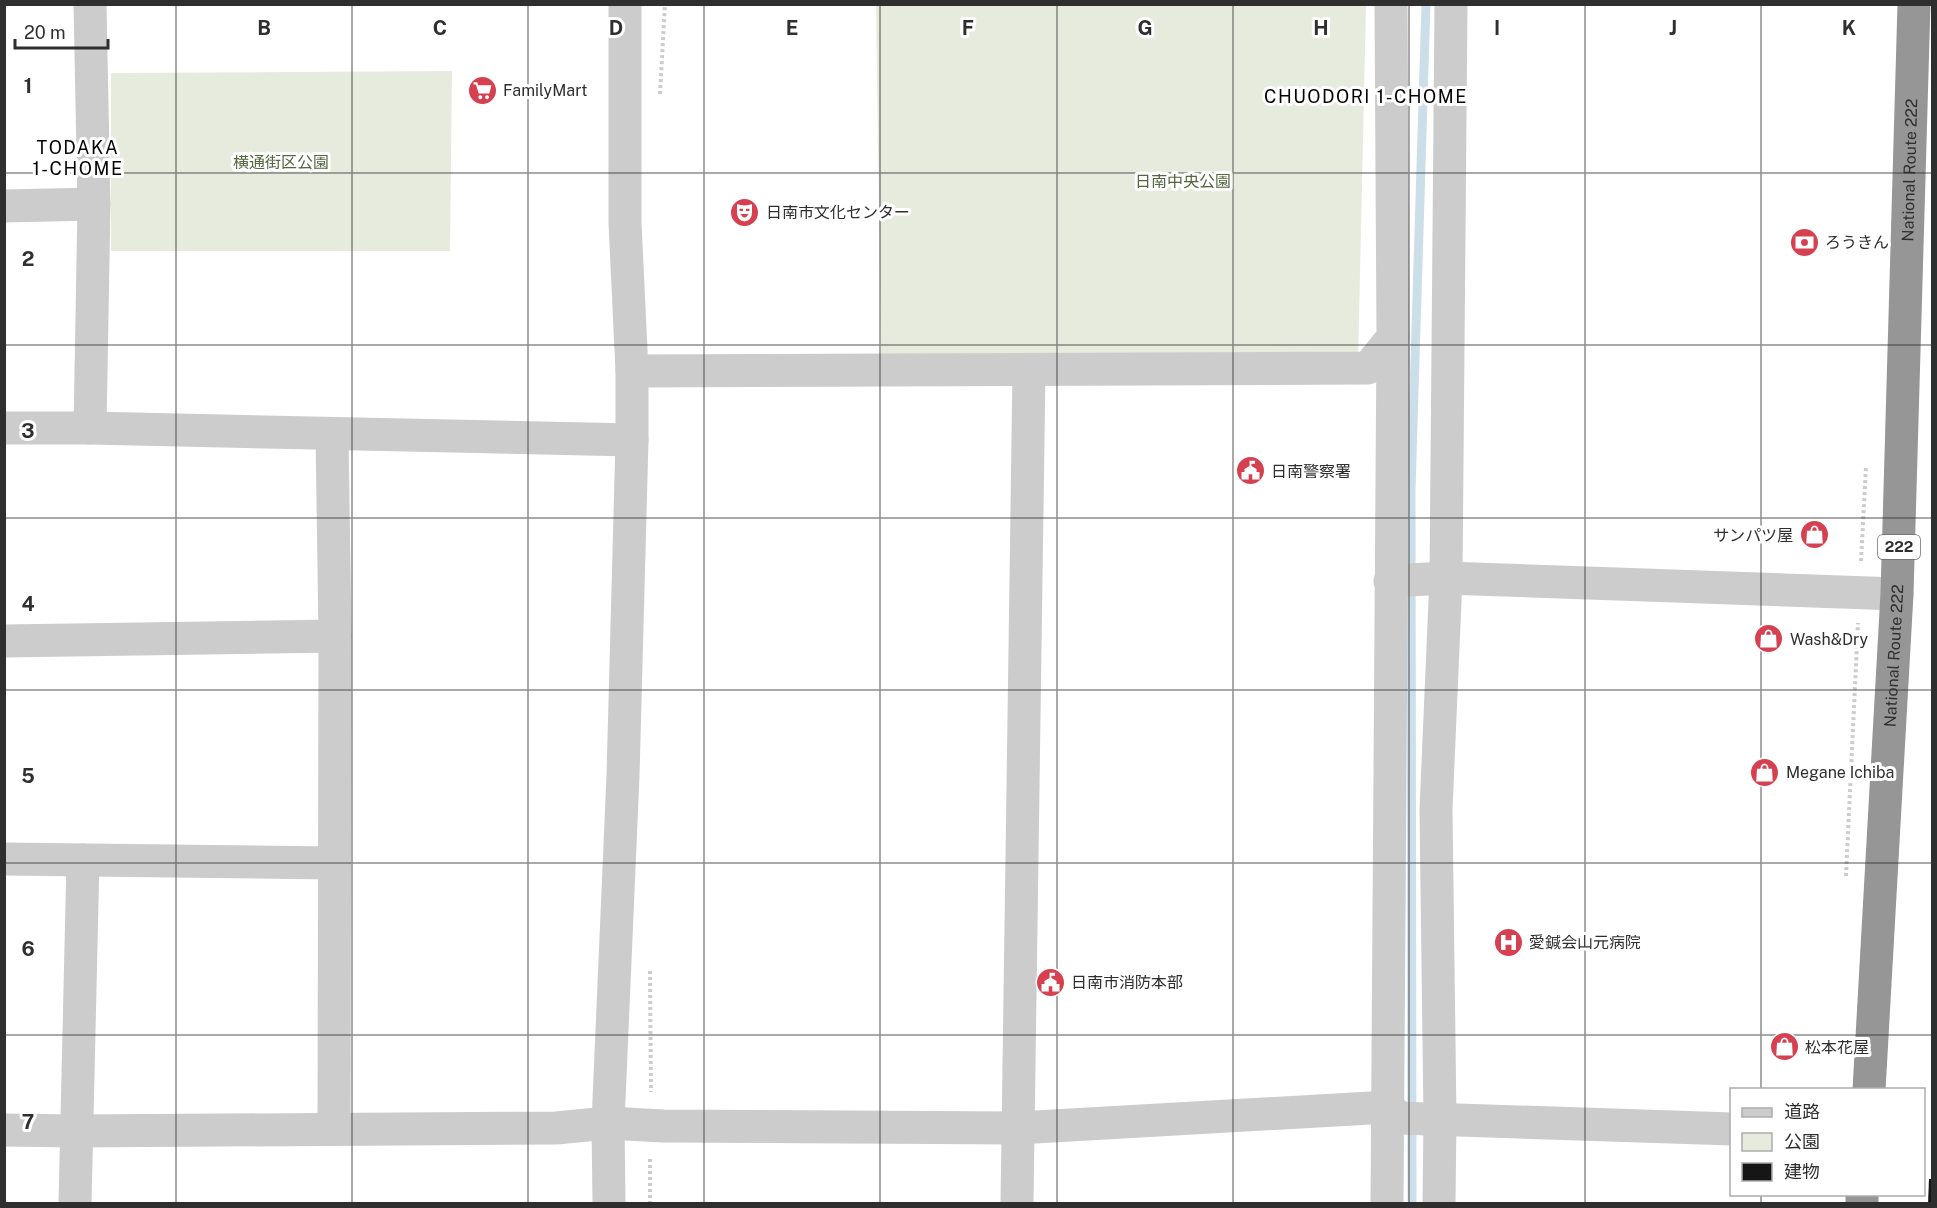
<svg xmlns="http://www.w3.org/2000/svg" width="1937" height="1208" viewBox="0 0 1937 1208" font-family="'Public Sans','Noto Sans JP',sans-serif">
<style>
.green{fill:#e6ebde}
.lines{fill:none;stroke-linecap:round;stroke-linejoin:round}
.stream{stroke:#ccdfe9;stroke-width:9}
.building{fill:#161616;filter:url(#shadow)}
.path{stroke:#ccc;stroke-width:4;stroke-dasharray:3 3;stroke-linecap:butt}
.minor{stroke:#ccc;stroke-width:33}
.highway{stroke:#969696;stroke-width:33}
.grid{fill:none;stroke:#2f2f2f;stroke-width:1.5;stroke-opacity:0.55}
.labels{text-anchor:middle;stroke-width:6;stroke-linejoin:round;paint-order:stroke}
.shield{fill:#fff;stroke:#6d6d6d;stroke-width:1.5}
.shield-label{font-size:15px;font-weight:bold;fill:#2f2f2f}
.poi-label{font-size:16px;fill:#2f2f2f;stroke:#fff;text-anchor:start}
.park-label{font-size:16px;fill:#546740;stroke:#fff}
.street-label{font-size:16px;fill:#2f2f2f;stroke:#fff}
.neighbourhood-label{font-size:18px;letter-spacing:1.5px;fill:#000;stroke:#fff}
.grid-label{font-size:20px;text-anchor:middle;font-weight:bold;fill:#2f2f2f;stroke:#fff;stroke-width:6;stroke-linejoin:round;paint-order:stroke}
</style>
<defs>
<filter id="shadow"><feDropShadow dx="5.5" dy="5.5" stdDeviation="3" flood-color="#0004"/></filter>
</defs>
<rect width="100%" height="100%" fill="#fff"/>
<g class="green">
<polygon points="876,5 1366,5 1358,363 881,360"/>
<polygon points="452,71 450,251 111,251 111,73"/>
</g>
<g class="lines">
<polyline class="stream" points="1412,1204 1411,490 1426,4"/>
</g>
<polygon class="building" points="1929,1179 1932,1179 1932,1204 1928,1204"/>
<g class="lines">
<g class="path">
<polyline points="660,94 665,4"/>
<polyline points="1861,561 1866,467"/>
<polyline points="1846,876 1858,623"/>
<polyline points="650,971 651,1092"/>
<polyline points="650,1204 650,1157"/>
</g>
<g class="minor">
<polyline points="4,206 94,204"/>
<polyline points="632,371 1368,368 1393,337 1391,4"/>
<polyline points="4,428 90,428 632,440"/>
<polyline points="90,428 94,204 90,4"/>
<polyline points="332,434 335,636 334,1128"/>
<polyline points="1390,581 1446,578 1897,594"/>
<polyline points="4,641 335,636"/>
<polyline points="4,859 334,863"/>
<polyline points="4,1130 75,1131 556,1128 608,1123 663,1126 1018,1128 1388,1107 1399,1118 1732,1129"/>
<polyline points="75,1204 83,860"/>
<polyline points="609,1204 608,1123 623,776 632,440 632,371 625,223 625,4"/>
<polyline points="1017,1204 1029,370"/>
<polyline points="1387,1204 1393,337"/>
<polyline points="1439,1204 1440,1119 1436,809 1446,578 1451,4"/>
</g>
<g class="highway">
<path id="s1" d="M1869,1090L1897,594L1914,4"/>
<polyline points="1862,1204 1862,1194"/>
</g>
</g>
<path class="grid" d="M176,4V1204M352,4V1204M528,4V1204M704,4V1204M880,4V1204M1057,4V1204M1233,4V1204M1409,4V1204M1585,4V1204M1761,4V1090M4,173H1932M4,345H1932M4,518H1932M4,690H1932M4,863H1932M4,1035H1932M1761,1194V1204"/>
<defs>
<symbol id="supermarket-disc" viewBox="-11 -11 22 22"><circle r="9.5" fill="#d64151" stroke="#fff"/><path d="M-6-5.5h2.5l.6 2H6L4.5 2H-2.5L-4.4-4H-6ZM-1.5 3.2a1.3 1.3 0 1 0 .1 0ZM3 3.2a1.3 1.3 0 1 0 .1 0Z" fill="#fff"/></symbol>
<symbol id="theatre-disc" viewBox="-11 -11 22 22"><circle r="9.5" fill="#d64151" stroke="#fff"/><path d="M-5-5.5Q0-4 5-5.5V0Q5 5 0 6Q-5 5-5 0ZM-3.3-2.5H-1v1.5H-3.3ZM1-2.5H3.3v1.5H1ZM-2.8 1Q0 5.5 2.8 1Z" fill="#fff"/></symbol>
<symbol id="bank-disc" viewBox="-11 -11 22 22"><circle r="9.5" fill="#d64151" stroke="#fff"/><path d="M-6-4H6V4H-6ZM0-2.3a2.3 2.3 0 1 0 0 4.6a2.3 2.3 0 1 0 0-4.6Z" fill="#fff"/></symbol>
<symbol id="civic-disc" viewBox="-11 -11 22 22"><circle r="9.5" fill="#d64151" stroke="#fff"/><path d="M-.6-6.5H3V-4.5H.6V-3L4-1V1h2V6H-6V1h2V-1L-.6-3ZM-1.2 2.5V6h2.4V2.5Z" fill="#fff"/></symbol>
<symbol id="shop-disc" viewBox="-11 -11 22 22"><circle r="9.5" fill="#d64151" stroke="#fff"/><path d="M-5-2.5h2.3a2.7 3.5 0 0 1 5.4 0H5L5.5 6h-11ZM-1.5-2.5h3a1.5 2.3 0 0 0-3 0Z" fill="#fff"/></symbol>
<symbol id="hospital-disc" viewBox="-11 -11 22 22"><circle r="9.5" fill="#d64151" stroke="#fff"/><path d="M-5-5h3v3.5h4V-5h3V5h-3V1.5h-4V5h-3Z" fill="#fff"/></symbol>
</defs>
<g fill-rule="evenodd">
<use href="#supermarket-disc" x="466" y="74" width="33" height="33"/>
<use href="#theatre-disc" x="728" y="196" width="33" height="33"/>
<use href="#bank-disc" x="1788" y="226" width="33" height="33"/>
<use href="#civic-disc" x="1234" y="454" width="33" height="33"/>
<use href="#shop-disc" x="1798" y="518" width="33" height="33"/>
<use href="#shop-disc" x="1752" y="622" width="33" height="33"/>
<use href="#shop-disc" x="1748" y="756" width="33" height="33"/>
<use href="#hospital-disc" x="1492" y="926" width="33" height="33"/>
<use href="#civic-disc" x="1034" y="966" width="33" height="33"/>
<use href="#shop-disc" x="1768" y="1030" width="33" height="33"/>
</g>
<g class="labels">
<rect class="shield" x="1878" y="535" width="42" height="24" rx="4.5"/>
<g class="shield-label">
<text x="1899" y="552">222</text>
</g>
<g class="poi-label">
<text x="503" y="96">FamilyMart</text>
<text x="766" y="218">日南市文化センター</text>
<text x="1825" y="248">ろうきん</text>
<text x="1271" y="477">日南警察署</text>
<text x="1793" y="541" text-anchor="end">サンパツ屋</text>
<text x="1790" y="645">Wash&amp;Dry</text>
<text x="1786" y="778">Megane Ichiba</text>
<text x="1529" y="948">愛鍼会山元病院</text>
<text x="1071" y="988">日南市消防本部</text>
<text x="1805" y="1053">松本花屋</text>
</g>
<g class="park-label">
<text x="281" y="168">横通街区公園</text>
<text x="1183" y="187">日南中央公園</text>
</g>
<g class="street-label">
<text dy="6" stroke="none"><textPath href="#s1" startOffset="921">National Route 222</textPath></text>
<text dy="6" stroke="none"><textPath href="#s1" startOffset="435">National Route 222</textPath></text>
</g>
<g class="neighbourhood-label">
<text x="1366" y="103">CHUODORI 1-CHOME</text>
<text x="78" y="154">TODAKA<tspan x="78" dy="21">1-CHOME</tspan></text>
</g>
</g>
<g class="grid-label">
<text x="264" y="35">B</text>
<text x="440" y="35">C</text>
<text x="616" y="35">D</text>
<text x="792" y="35">E</text>
<text x="968" y="35">F</text>
<text x="1145" y="35">G</text>
<text x="1321" y="35">H</text>
<text x="1497" y="35">I</text>
<text x="1673" y="35">J</text>
<text x="1849" y="35">K</text>
<text x="28" y="93">1</text>
<text x="28" y="266">2</text>
<text x="28" y="438">3</text>
<text x="28" y="611">4</text>
<text x="28" y="783">5</text>
<text x="28" y="956">6</text>
<text x="28" y="1129">7</text>
</g>
<rect width="1937" height="1208" fill="none" stroke="#2f2f2f" stroke-width="12"/>
<rect x="1730" y="1088" width="195" height="108" fill="#ffffff" stroke="#acacac" stroke-width="1.5"/>
<rect x="1742" y="1108" width="30" height="9" fill="#cccccc" stroke="#acacac" stroke-width="1.5"/>
<text x="1784" y="1118" font-size="18" fill="#2f2f2f">道路</text>
<rect x="1742" y="1133" width="30" height="18" fill="#e6ebde" stroke="#acacac" stroke-width="1.5"/>
<text x="1784" y="1148" font-size="18" fill="#2f2f2f">公園</text>
<rect x="1742" y="1163" width="30" height="18" fill="#161616" stroke="#acacac" stroke-width="1.5"/>
<text x="1784" y="1178" font-size="18" fill="#2f2f2f">建物</text>
<path d="M15 39v9h93v-9" fill="none" stroke="#2f2f2f" stroke-width="3"/>
<text x="24" y="39" font-size="18" fill="#2f2f2f" stroke="#ffffff" stroke-width="4.5" paint-order="stroke">20 m</text>
</svg>
